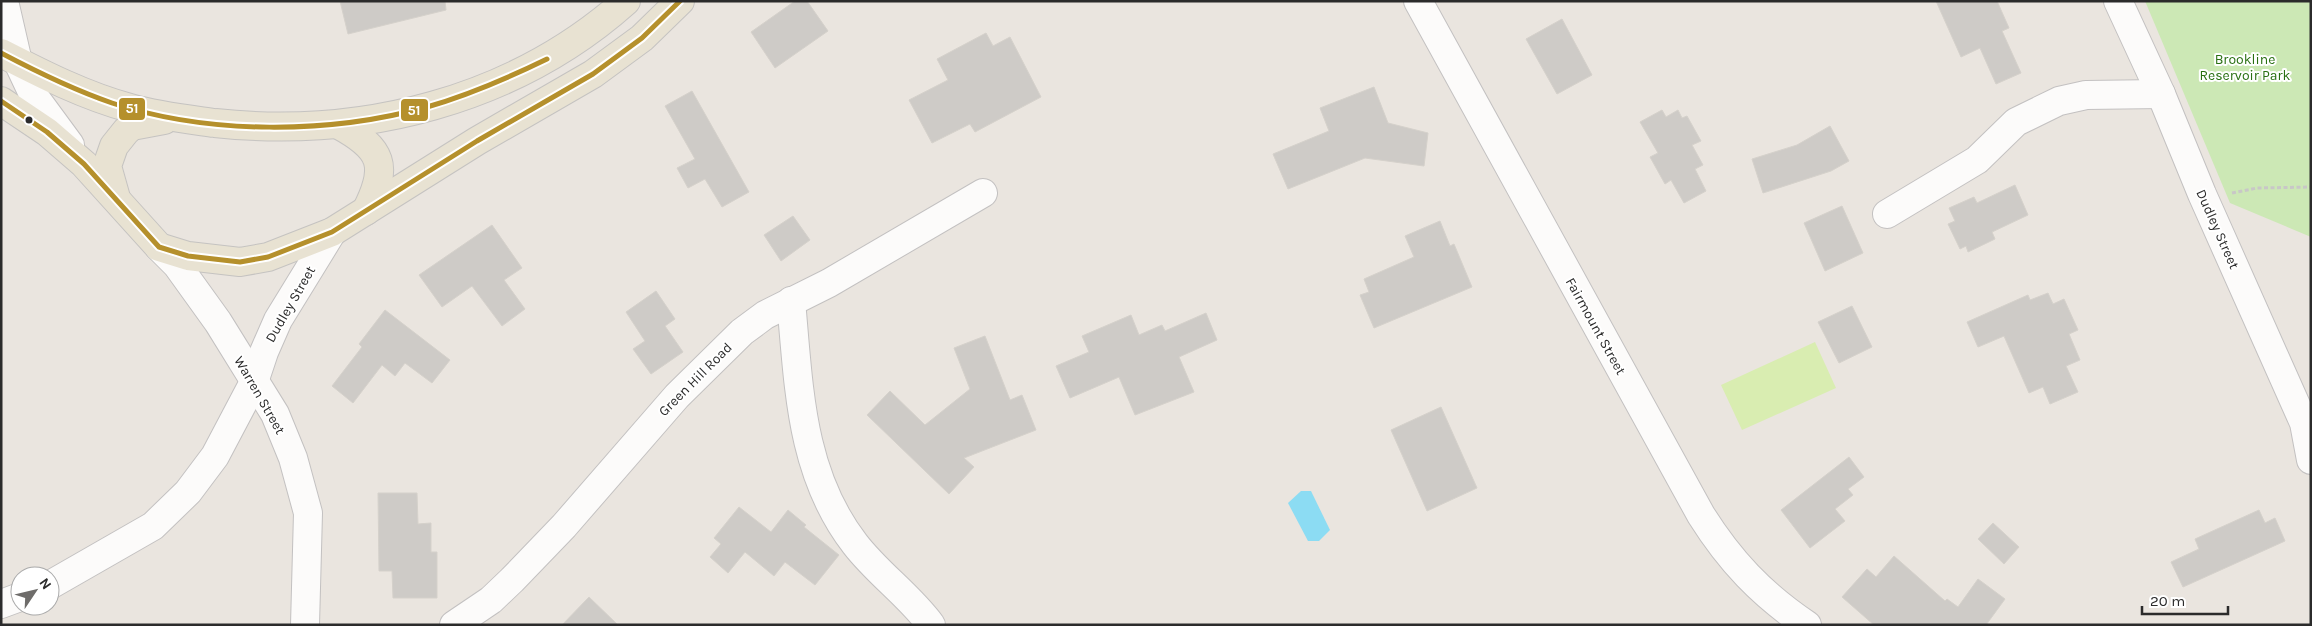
<svg xmlns="http://www.w3.org/2000/svg" width="2312" height="626" viewBox="0 0 2312 626" font-family="Karla,sans-serif">
<style>
.green{fill:#cce8b5}
.pitch{fill:#d9edb1}
.water{fill:#8cdcf3}
.building{fill:#cecbc7;stroke:#d5d1cb}
.lines{fill:none;stroke-linecap:round;stroke-linejoin:round}
.minor-casing{stroke:#c3c1c1;stroke-width:30}
.major-casing{stroke:#c5c3c1;stroke-width:30}
.path{stroke:#c8c7c7;stroke-width:3;stroke-dasharray:4 2.5;stroke-linecap:butt}
.minor{stroke:#fcfbfa;stroke-width:28}
.major{stroke:#e8e2d2;stroke-width:28}
.bus-1-casing{stroke:#fff;stroke-width:9}
.bus-1{stroke:#b5902c;stroke-width:5}
.bus-dot{fill:#2b2b2b;stroke:#fff;stroke-width:2}
.labels{text-anchor:middle;stroke-width:4;stroke-linejoin:round;paint-order:stroke}
.park-label{font-size:14px;fill:#297012;stroke:#fff}
.street-label{font-size:14px;fill:#2b2b2b;stroke:#fff}
.line-badge{stroke:#fff;stroke-width:2}
.badge-label{font-size:14px;text-anchor:middle;font-weight:bold;fill:#fff}
</style>
<rect width="100%" height="100%" fill="#eae5df"/>
<polygon class="green" points="2145,1 2311,1 2311,237 2230,203"/>
<polygon class="pitch" points="1815,342 1836,388 1742,430 1721,385"/>
<polygon class="water" points="1301,491 1311,491 1330,530 1319,541 1308,541 1288,503"/>
<g class="building">
<polygon points="340,1 445,1 446,10 348,34"/>
<polygon points="795,1 807,1 828,31 775,68 751,32"/>
<polygon points="1936,1 1997,1 2009,28 2002,31 2021,73 1996,84 1980,48 1961,57"/>
<polygon points="1562,19 1592,75 1557,94 1526,39"/>
<polygon points="986,33 993,46 1010,37 1041,97 975,132 970,124 932,143 909,100 948,80 937,59"/>
<polygon points="1374,87 1388,123 1428,133 1424,166 1365,158 1288,189 1273,154 1329,131 1320,108"/>
<polygon points="692,91 749,192 722,207 705,179 688,188 677,168 695,159 665,106"/>
<polygon points="1662,110 1666,117 1678,110 1682,118 1687,116 1701,141 1692,145 1703,165 1695,169 1706,191 1684,203 1671,180 1665,184 1650,157 1658,153 1640,122"/>
<polygon points="1830,126 1849,161 1831,171 1763,193 1752,159 1797,145"/>
<polygon points="2015,185 2028,215 1992,232 1995,239 1968,252 1966,246 1960,249 1948,224 1955,221 1949,208 1974,197 1977,203"/>
<polygon points="1842,206 1863,253 1825,271 1804,223"/>
<polygon points="793,216 810,240 781,261 764,235"/>
<polygon points="1440,221 1450,246 1454,244 1472,287 1374,328 1360,295 1369,292 1364,279 1414,257 1405,236"/>
<polygon points="492,225 522,268 504,280 525,309 502,326 472,286 442,307 419,275"/>
<polygon points="656,291 675,319 665,326 683,352 651,374 633,349 645,341 626,312"/>
<polygon points="2048,293 2053,304 2064,299 2078,330 2069,334 2080,360 2066,366 2078,392 2050,404 2043,387 2029,393 2004,336 1978,347 1967,322 2028,295 2030,300"/>
<polygon points="1852,306 1872,347 1839,363 1818,322"/>
<polygon points="385,310 450,360 432,383 405,363 395,376 382,365 353,403 332,386 362,347 359,344"/>
<polygon points="1206,313 1217,340 1179,357 1194,392 1135,415 1119,377 1070,398 1056,366 1089,352 1082,336 1131,315 1139,335 1162,325 1165,331"/>
<polygon points="985,336 1010,400 1022,395 1036,430 964,458 974,467 949,494 867,415 890,391 925,425 970,389 954,348"/>
<polygon points="1441,407 1477,488 1427,511 1391,430"/>
<polygon points="1849,457 1864,477 1848,489 1853,495 1835,509 1845,521 1810,548 1781,510"/>
<polygon points="378,493 417,493 418,524 431,523 431,552 437,552 437,598 393,598 392,571 379,571"/>
<polygon points="739,507 771,532 788,510 806,525 804,527 839,555 815,585 785,562 774,576 745,552 728,573 710,557 721,544 714,538"/>
<polygon points="2259,510 2265,523 2275,518 2285,541 2183,587 2171,562 2199,549 2195,539"/>
<polygon points="1993,523 2019,547 2004,564 1978,539"/>
<polygon points="1894,556 1945,601 1947,599 1958,607 1978,579 2005,599 1986,625 1874,625 1842,597 1867,569 1876,577"/>
<polygon points="589,597 618,625 562,625"/>
</g>
<g class="lines">
<defs>
<g id="minor">
<polyline points="4,1 18,62 34,96 70,145"/>
<path d="M1418,1L1701,515C1730,561 1761,594 1807,625"/>
<polyline points="2118,1 2161,94 2202,194 2304,423 2311,460"/>
<polyline points="1887,214 1977,160 2016,122 2059,101 2086,95 2161,94"/>
<polyline points="159,247 177,265 218,322 275,414 293,458 308,513 305,625"/>
<path d="M791,301C799,387 800,473 855,544C878,574 909,595 931,625"/>
<polyline points="50,585 153,526 188,492 215,456 254,382 264,352 278,320 332,232"/>
<polyline points="1,604 20,597"/>
<polyline points="454,625 491,600 512,580 564,526 677,396 742,332 765,315 829,283 983,193"/>
</g>
<g id="major">
<path d="M1,53C42,74 85,96 130,108C158,116 186,119 215,123C362,139 514,101 626,1"/>
<polyline points="1,101 47,132 84,164 159,247 188,256 240,262 268,257 332,232 477,141 593,74 642,38 680,1"/>
<path d="M339,125C383,149 389,166 366,211"/>
<polyline points="116,198 107,166 114,146 126,131 132,126 164,120"/>
</g>
</defs>
<use href="#minor" class="minor-casing"/>
<use href="#major" class="major-casing"/>
<polyline class="path" points="2232,193 2257,188 2311,187"/>
<use href="#minor" class="minor"/>
<use href="#major" class="major"/>
<defs>
<g id="bus-1">
<path d="M1,53C37,72 74,90 112,103C209,135 330,134 427,107C469,95 508,78 547,59"/>
<polyline points="1,101 47,132 84,164 159,247 188,256 240,262 268,257 332,232 477,141 593,74 642,38 680,1"/>
</g>
</defs>
<use href="#bus-1" class="bus-1-casing"/>
<use href="#bus-1" class="bus-1"/>
</g>
<circle class="bus-dot" cx="29" cy="120" r="4.5"/>
<g class="labels">
<g class="park-label">
<text x="2245" y="64">Brookline<tspan x="2245" dy="16">Reservoir Park</tspan></text>
</g>
<g class="street-label">
<text transform="translate(2218 229) rotate(66)" y="5">Dudley Street</text>
<text transform="translate(290 304) rotate(-60)" y="5">Dudley Street</text>
<text transform="translate(1596 326) rotate(61)" y="5">Fairmount Street</text>
<text transform="translate(695 379) rotate(-45)" y="5">Green Hill Road</text>
<text transform="translate(260 395) rotate(60)" y="5">Warren Street</text>
</g>
</g>
<g class="line-badge">
<rect x="118" y="97" width="28" height="24" rx="5" fill="#b5902c"/>
<rect x="400" y="98" width="29" height="24" rx="5" fill="#b5902c"/>
</g>
<g class="badge-label">
<text x="132" y="113">51</text>
<text x="414" y="115">51</text>
</g>
<rect width="2312" height="626" fill="none" stroke="#2b2b2b" stroke-width="5"/>
<g transform="translate(35 591) rotate(55)"><circle r="24" fill="#ffffff" stroke="#aaaaaa"/>
<path d="M0-4L9 19L0 12L-9 19Z" fill="#6e6c6a"/>
<text y="-8" font-size="14" font-weight="bold" text-anchor="middle" fill="#2b2b2b">N</text>
</g>
<path d="M2142 606v8h86v-8" fill="none" stroke="#2b2b2b" stroke-width="2.5"/>
<text x="2150" y="606" font-size="15" fill="#2b2b2b" stroke="#ffffff" stroke-width="4" paint-order="stroke">20 m</text>
</svg>
